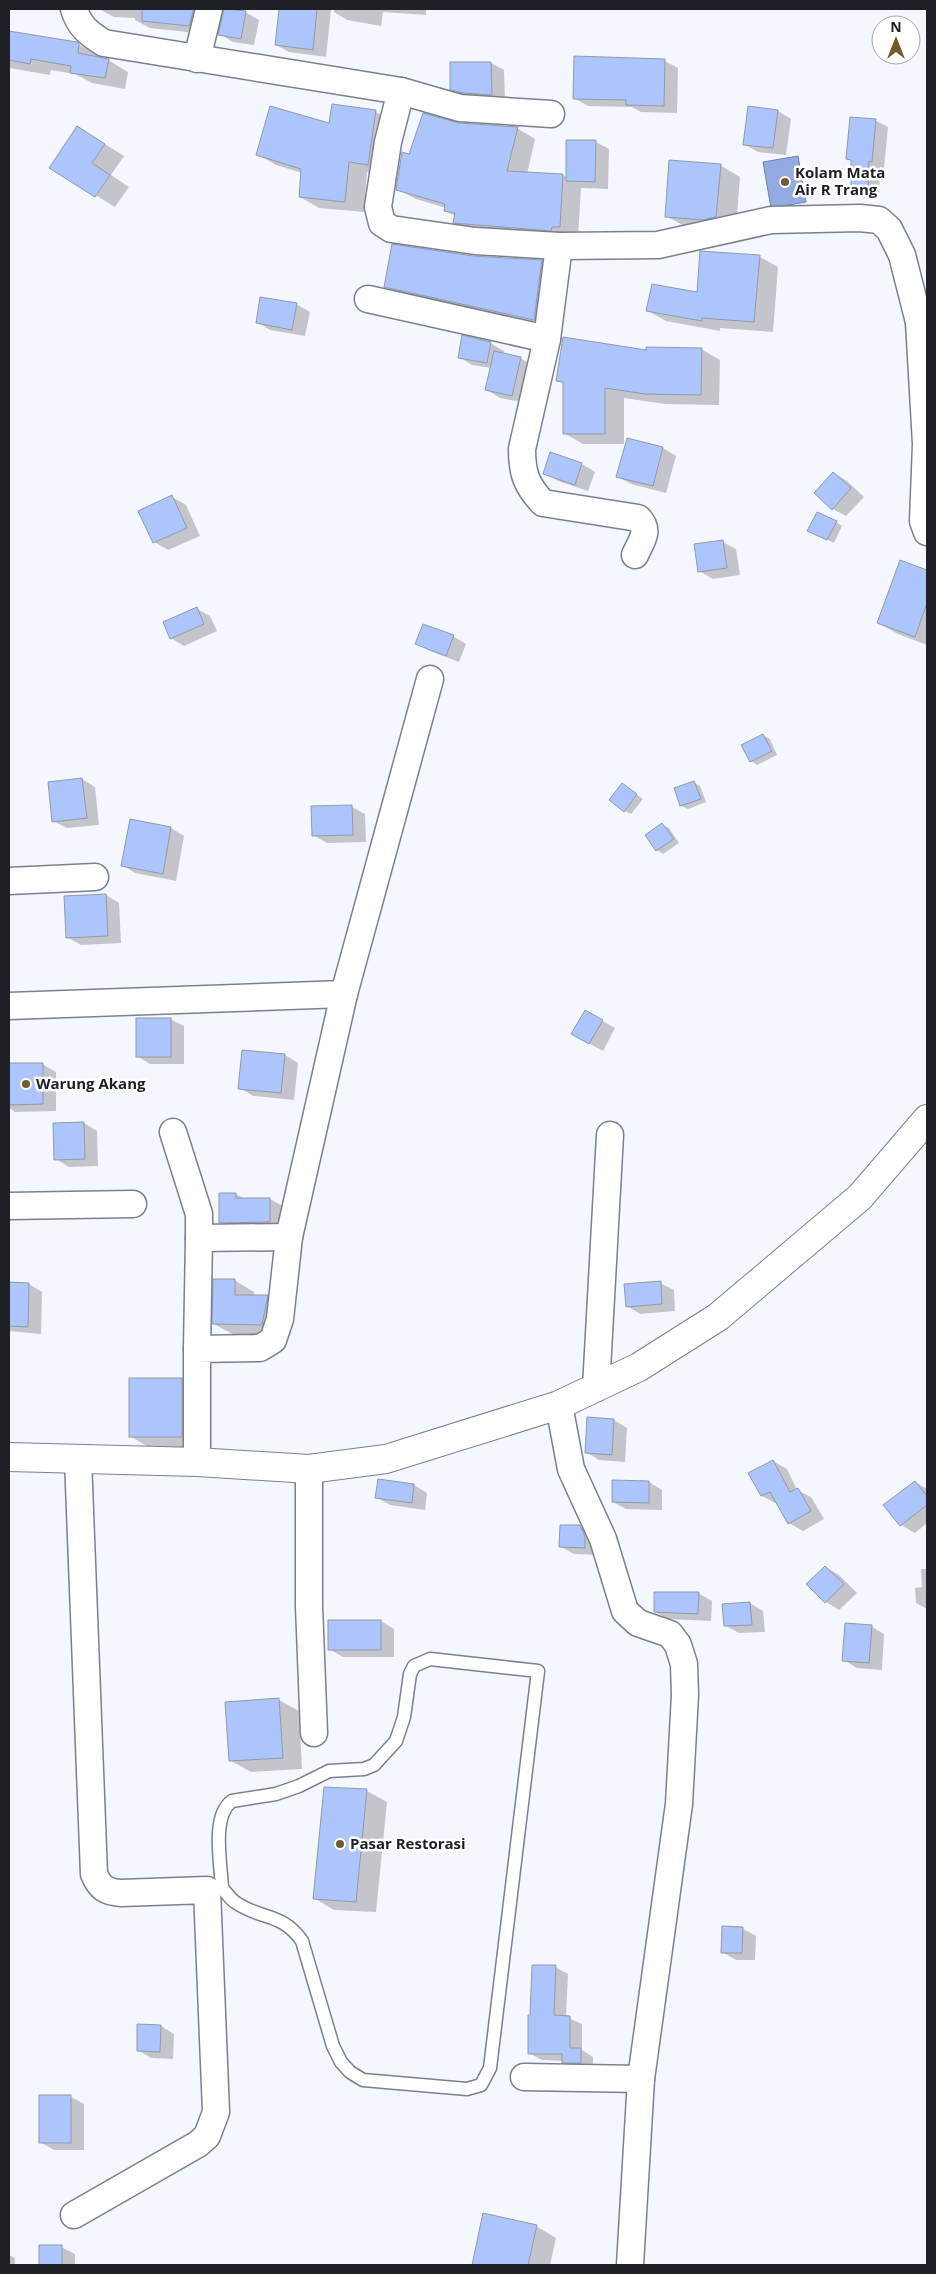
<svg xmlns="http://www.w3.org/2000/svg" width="936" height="2274" viewBox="0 0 936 2274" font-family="'Open Sans',sans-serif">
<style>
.water{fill:#93abe1;stroke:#7081a9}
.shadow{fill:#0003}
.building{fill:#adc5fd;stroke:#9299a7}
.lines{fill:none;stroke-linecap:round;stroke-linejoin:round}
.service-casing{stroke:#7a808e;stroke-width:15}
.minor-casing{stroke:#7a808e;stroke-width:29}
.tertiary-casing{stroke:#7a808e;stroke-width:30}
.service{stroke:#fff;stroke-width:12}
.minor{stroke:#fff;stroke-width:26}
.tertiary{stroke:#fff;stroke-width:28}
.poi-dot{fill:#705b2a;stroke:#fff;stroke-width:2}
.labels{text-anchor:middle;stroke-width:5;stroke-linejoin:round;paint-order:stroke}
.poi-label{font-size:15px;font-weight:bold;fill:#1e2026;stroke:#fff;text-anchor:start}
</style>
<rect width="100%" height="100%" fill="#f4f7fd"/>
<polygon class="water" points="798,156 806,202 771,208 763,162"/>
<g class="shadow">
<polygon points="99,9 214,9 205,34 150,28 135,20 135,18 114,17"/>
<polygon points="280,9 331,10 326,57 289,52 276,45"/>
<polygon points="334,9 426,9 426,15 383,12 381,26 347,20 334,12"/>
<polygon points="245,12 259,20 254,45 233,42 220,34"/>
<polygon points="9,33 76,43 97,55 99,58 108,60 128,72 125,89 92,83 75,74 51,70 50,75 9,68"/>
<polygon points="665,61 678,68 677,113 641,112 632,107 588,106 574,98"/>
<polygon points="491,63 504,70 505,102 465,97 451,89"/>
<polygon points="778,111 791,119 786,155 758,152 744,144"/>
<polygon points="376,112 395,123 386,175 367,172 364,212 319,208 300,197 302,173 276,165 257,154 330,125"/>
<polygon points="851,118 876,121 888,127 884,168 880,167 879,198 864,198 852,191 853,162 847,158"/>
<polygon points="459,124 517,128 535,139 527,174 563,175 567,178 596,142 609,149 608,189 581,188 578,237 472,233 454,222 455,216 445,211 446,208 416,199 397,189 410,156"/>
<polygon points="97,139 124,156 111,175 129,187 115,207 51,168"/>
<polygon points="720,165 740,177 736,228 686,227 666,216"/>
<polygon points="473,257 542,261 562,273 554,331 405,298 385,286"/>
<polygon points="760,257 778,267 773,332 720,328 720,331 666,321 648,311 698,294"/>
<polygon points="296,304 310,312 305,336 270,330 257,322"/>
<polygon points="490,343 504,351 503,355 520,358 534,366 526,403 500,398 487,390 491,368 472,365 459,357"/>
<polygon points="701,349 720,360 719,405 665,404 624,398 624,444 583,444 564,433 564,384 557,380 647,351"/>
<polygon points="663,448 676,456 666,493 631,484 618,477"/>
<polygon points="551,454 582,464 595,472 588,491 558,481 545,473"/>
<polygon points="834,473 847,481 864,497 846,516 833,509"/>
<polygon points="172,497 186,505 200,536 168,550 154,542"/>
<polygon points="836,522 842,526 834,543 815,534"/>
<polygon points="723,542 736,549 740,575 713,579 699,571"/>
<polygon points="901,562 927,571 927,645 898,634 878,623"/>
<polygon points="197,609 210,616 217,631 184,646 171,638"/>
<polygon points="453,636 466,644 459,662 430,651 417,644"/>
<polygon points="763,735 770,739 777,755 757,765 751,761"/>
<polygon points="82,779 95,787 99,825 67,828 53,821"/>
<polygon points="694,782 700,786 706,802 688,809 681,806"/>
<polygon points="628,788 643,799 631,814 625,811"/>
<polygon points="352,807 365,814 366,842 327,843 313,835"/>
<polygon points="131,820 171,828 184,836 176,881 135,873 122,865"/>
<polygon points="662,825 669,828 679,843 663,854 657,850"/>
<polygon points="106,895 119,903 121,943 81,945 67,937"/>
<polygon points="585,1011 615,1028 603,1051 572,1034"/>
<polygon points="170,1019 184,1026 184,1064 150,1064 137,1056"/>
<polygon points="285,1055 298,1063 294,1100 253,1096 240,1088"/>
<polygon points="9,1064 42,1064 56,1072 56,1111 15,1112 9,1108"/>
<polygon points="84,1123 97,1131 98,1166 69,1167 56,1159"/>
<polygon points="220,1194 236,1194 245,1199 270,1199 284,1207 284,1229 234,1230 220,1222"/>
<polygon points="234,1280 254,1292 254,1296 267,1297 287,1308 282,1336 234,1335 214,1324"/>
<polygon points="9,1283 29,1284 42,1292 41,1334 9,1331"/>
<polygon points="660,1283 674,1290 675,1311 640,1314 627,1306"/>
<polygon points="182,1379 202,1391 202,1448 150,1448 130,1436"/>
<polygon points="614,1420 627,1428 625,1462 599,1460 586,1452"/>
<polygon points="773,1461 787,1469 797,1490 811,1497 824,1519 803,1531 789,1523 777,1502 775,1503 762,1496"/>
<polygon points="379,1480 414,1485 427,1493 425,1510 390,1505 376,1497"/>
<polygon points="613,1481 649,1482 662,1490 662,1510 626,1509 613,1502"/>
<polygon points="915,1482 927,1489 927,1523 915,1533 901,1525 885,1505"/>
<polygon points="580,1527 594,1535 598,1555 574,1554 561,1547"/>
<polygon points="825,1567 839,1575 857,1593 839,1610 826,1602 808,1584"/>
<polygon points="921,1569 927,1569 927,1609 916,1603 915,1588 922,1587"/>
<polygon points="698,1593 712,1601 711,1621 668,1619 655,1612"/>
<polygon points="750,1603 763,1611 765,1632 739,1633 726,1626"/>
<polygon points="381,1621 394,1629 394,1657 343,1657 329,1649"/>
<polygon points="871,1626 884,1634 882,1670 857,1668 844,1660"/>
<polygon points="279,1700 299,1711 302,1769 251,1772 231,1761"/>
<polygon points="325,1788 367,1791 387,1802 376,1912 334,1910 314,1898"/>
<polygon points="742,1928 756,1936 755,1960 736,1960 722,1952"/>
<polygon points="555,1967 568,1974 566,2017 582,2024 582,2050 593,2057 593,2069 576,2069 564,2061 542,2060 529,2053 532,2016"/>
<polygon points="139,2025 161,2026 174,2034 173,2059 151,2058 138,2050"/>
<polygon points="40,2097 71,2097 84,2104 84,2150 54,2150 40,2142"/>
<polygon points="484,2215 536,2226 556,2238 550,2265 473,2265"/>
<polygon points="40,2247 61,2247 75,2254 75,2265 40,2265"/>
<polygon points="9,2255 15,2258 15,2265 9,2265"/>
</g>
<g class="building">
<polygon points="142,9 194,9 189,26 142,21"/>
<polygon points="224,9 246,11 241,39 218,35"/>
<polygon points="279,9 317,9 313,50 275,45"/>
<polygon points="9,31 77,42 79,44 78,53 109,59 105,78 70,73 71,66 31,59 30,64 9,60"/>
<polygon points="574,56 665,59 664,106 626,105 626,100 573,99"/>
<polygon points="450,62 491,62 492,95 463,93 450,90"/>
<polygon points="332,104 376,110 368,165 349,162 345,202 299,197 301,169 256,155 270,106 329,123"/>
<polygon points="748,106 778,110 773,148 743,145"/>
<polygon points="423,113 459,123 518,127 507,171 563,174 560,227 552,227 551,231 453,223 455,213 444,211 445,204 396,190 402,152 409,154"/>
<polygon points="850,117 876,119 872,162 869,161 868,192 851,192 851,160 846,159"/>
<polygon points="77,126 105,144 92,163 110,175 95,197 49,168"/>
<polygon points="566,140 596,140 595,182 566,181"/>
<polygon points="669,160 721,164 716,217 703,220 665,217"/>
<polygon points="392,244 473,256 542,260 534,320 384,287"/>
<polygon points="700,251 760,255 754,322 702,318 702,321 646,311 652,284 697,292"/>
<polygon points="260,297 297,303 292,330 256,323"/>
<polygon points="462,335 491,342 487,363 458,358"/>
<polygon points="563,337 646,350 646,347 702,348 701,395 645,394 605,388 605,434 563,434 563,382 556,381"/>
<polygon points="494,351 521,357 512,396 485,390"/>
<polygon points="627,438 663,447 653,486 616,477"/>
<polygon points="550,452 582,463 575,485 543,474"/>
<polygon points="833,472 851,488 832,510 814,493"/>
<polygon points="172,495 187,528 153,543 138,511"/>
<polygon points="817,512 837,521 827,540 807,531"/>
<polygon points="723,540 727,568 698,572 694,544"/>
<polygon points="900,560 927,570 927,603 915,637 877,623"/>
<polygon points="197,607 204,624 170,639 163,622"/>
<polygon points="423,624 454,635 446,656 415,644"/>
<polygon points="763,734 772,751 750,762 741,745"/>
<polygon points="82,778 87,818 52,822 48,782"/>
<polygon points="694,781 701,799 680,806 674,788"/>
<polygon points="622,783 637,794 624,812 609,800"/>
<polygon points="352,805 353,835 312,836 311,806"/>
<polygon points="130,819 171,827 163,874 121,866"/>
<polygon points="662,823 674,839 656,851 645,835"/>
<polygon points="106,894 108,936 66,938 64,896"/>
<polygon points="585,1010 603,1020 589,1044 571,1034"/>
<rect x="136" y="1018" width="35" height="39"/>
<polygon points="242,1050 285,1054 281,1093 238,1089"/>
<polygon points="9,1063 43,1063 43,1104 9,1105"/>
<polygon points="84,1122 85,1159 54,1160 53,1123"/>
<polygon points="219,1193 236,1193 236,1198 270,1198 270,1222 219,1223"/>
<polygon points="213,1279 235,1279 235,1295 268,1295 262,1325 212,1324"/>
<polygon points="661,1281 662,1304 626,1307 624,1284"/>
<polygon points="9,1282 29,1283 28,1327 9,1326"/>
<rect x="129" y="1378" width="53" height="59"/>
<polygon points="587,1417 614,1419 612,1455 585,1453"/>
<polygon points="773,1460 790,1492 798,1488 811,1511 788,1524 770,1492 761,1496 748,1473"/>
<polygon points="378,1479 414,1484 412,1503 375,1498"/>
<polygon points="612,1480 649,1481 649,1503 612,1502"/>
<polygon points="915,1481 927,1496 927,1505 900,1526 883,1505"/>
<polygon points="560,1525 580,1525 585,1537 585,1548 559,1547"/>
<polygon points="825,1566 844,1584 825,1603 806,1584"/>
<polygon points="654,1592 699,1592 698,1614 654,1612"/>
<polygon points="750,1602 752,1625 724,1626 722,1604"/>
<rect x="328" y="1620" width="53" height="30"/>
<polygon points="845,1623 872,1625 869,1663 842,1661"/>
<polygon points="279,1698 283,1758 229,1761 225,1702"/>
<polygon points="324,1787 367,1789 356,1902 313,1899"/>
<polygon points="722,1926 743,1927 742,1953 721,1953"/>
<polygon points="532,1965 556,1965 554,2015 570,2016 570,2048 581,2048 581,2063 562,2063 562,2054 528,2054 528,2015 530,2015"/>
<polygon points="137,2024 161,2025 160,2052 137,2051"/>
<rect x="39" y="2095" width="32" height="48"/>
<polygon points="483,2213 537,2225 528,2265 472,2265"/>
<rect x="39" y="2245" width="23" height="20"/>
</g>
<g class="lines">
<defs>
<path id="service" d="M207,1890L222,1888C226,1892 230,1899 235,1902C260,1920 282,1912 302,1941L333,2046L341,2062L350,2072L363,2080L467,2089L481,2085L490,2068L538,1671L430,1659L414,1666L410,1674L404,1717L396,1741L374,1765L364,1769L329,1771L299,1786L276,1794L232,1801C211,1816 221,1864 222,1888"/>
<g id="minor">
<path d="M74,9C79,26 89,34 104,43L401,91L388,142L378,207L382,223L391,229L475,241L559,246L658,245L771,220L860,218L879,220L889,229L902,255L919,322L927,321"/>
<polyline points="197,59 209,9"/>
<polyline points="401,91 460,108 551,114"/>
<path d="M559,246L547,339L522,449C522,473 526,485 543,503L638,518C651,531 641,541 635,555"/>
<polyline points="368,299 547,339"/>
<polyline points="919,322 926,444 923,521 927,532"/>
<polyline points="9,881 95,877"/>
<polyline points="9,1006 344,994"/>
<polyline points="173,1132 199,1214 199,1238 289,1237 280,1319 273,1340 260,1348 197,1349 197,1462"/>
<polyline points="9,1206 133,1204"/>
<polyline points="289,1237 344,994 430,679"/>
<polyline points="197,1349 199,1238"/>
<polyline points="596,1388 610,1135"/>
<polyline points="559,1405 571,1469 603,1539 625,1611 638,1623 670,1634 678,1645 684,1664 685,1695 679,1804 641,2079 630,2265"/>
<polyline points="309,1469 309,1606 314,1733"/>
<polyline points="524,2077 641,2079"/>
<path d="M74,2215L198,2144L207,2136L216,2112L207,1890L121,1893C106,1892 100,1888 94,1874L78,1459"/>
</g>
<polyline id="tertiary" points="9,1457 197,1462 309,1469 386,1459 559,1405 639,1367 718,1317 860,1197 927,1119"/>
</defs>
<use href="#service" class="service-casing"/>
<use href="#minor" class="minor-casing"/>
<use href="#tertiary" class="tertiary-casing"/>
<use href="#service" class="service"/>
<use href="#minor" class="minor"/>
<use href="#tertiary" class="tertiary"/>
</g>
<g class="poi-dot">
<circle cx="785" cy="182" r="5"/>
<circle cx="26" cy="1084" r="5"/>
<circle cx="340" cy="1844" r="5"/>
</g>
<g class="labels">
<g class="poi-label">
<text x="795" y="178">Kolam Mata<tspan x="795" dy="17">Air R Trang</tspan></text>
<text x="36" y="1089">Warung Akang</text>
<text x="350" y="1849">Pasar Restorasi</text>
</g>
</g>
<rect width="936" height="2274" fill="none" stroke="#1e2026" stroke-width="20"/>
<g transform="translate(896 40)"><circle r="24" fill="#ffffff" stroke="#a5a6a8"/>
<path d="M0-4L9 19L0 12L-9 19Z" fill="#705b2a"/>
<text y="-8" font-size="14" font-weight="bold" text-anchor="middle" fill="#1e2026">N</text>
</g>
</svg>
